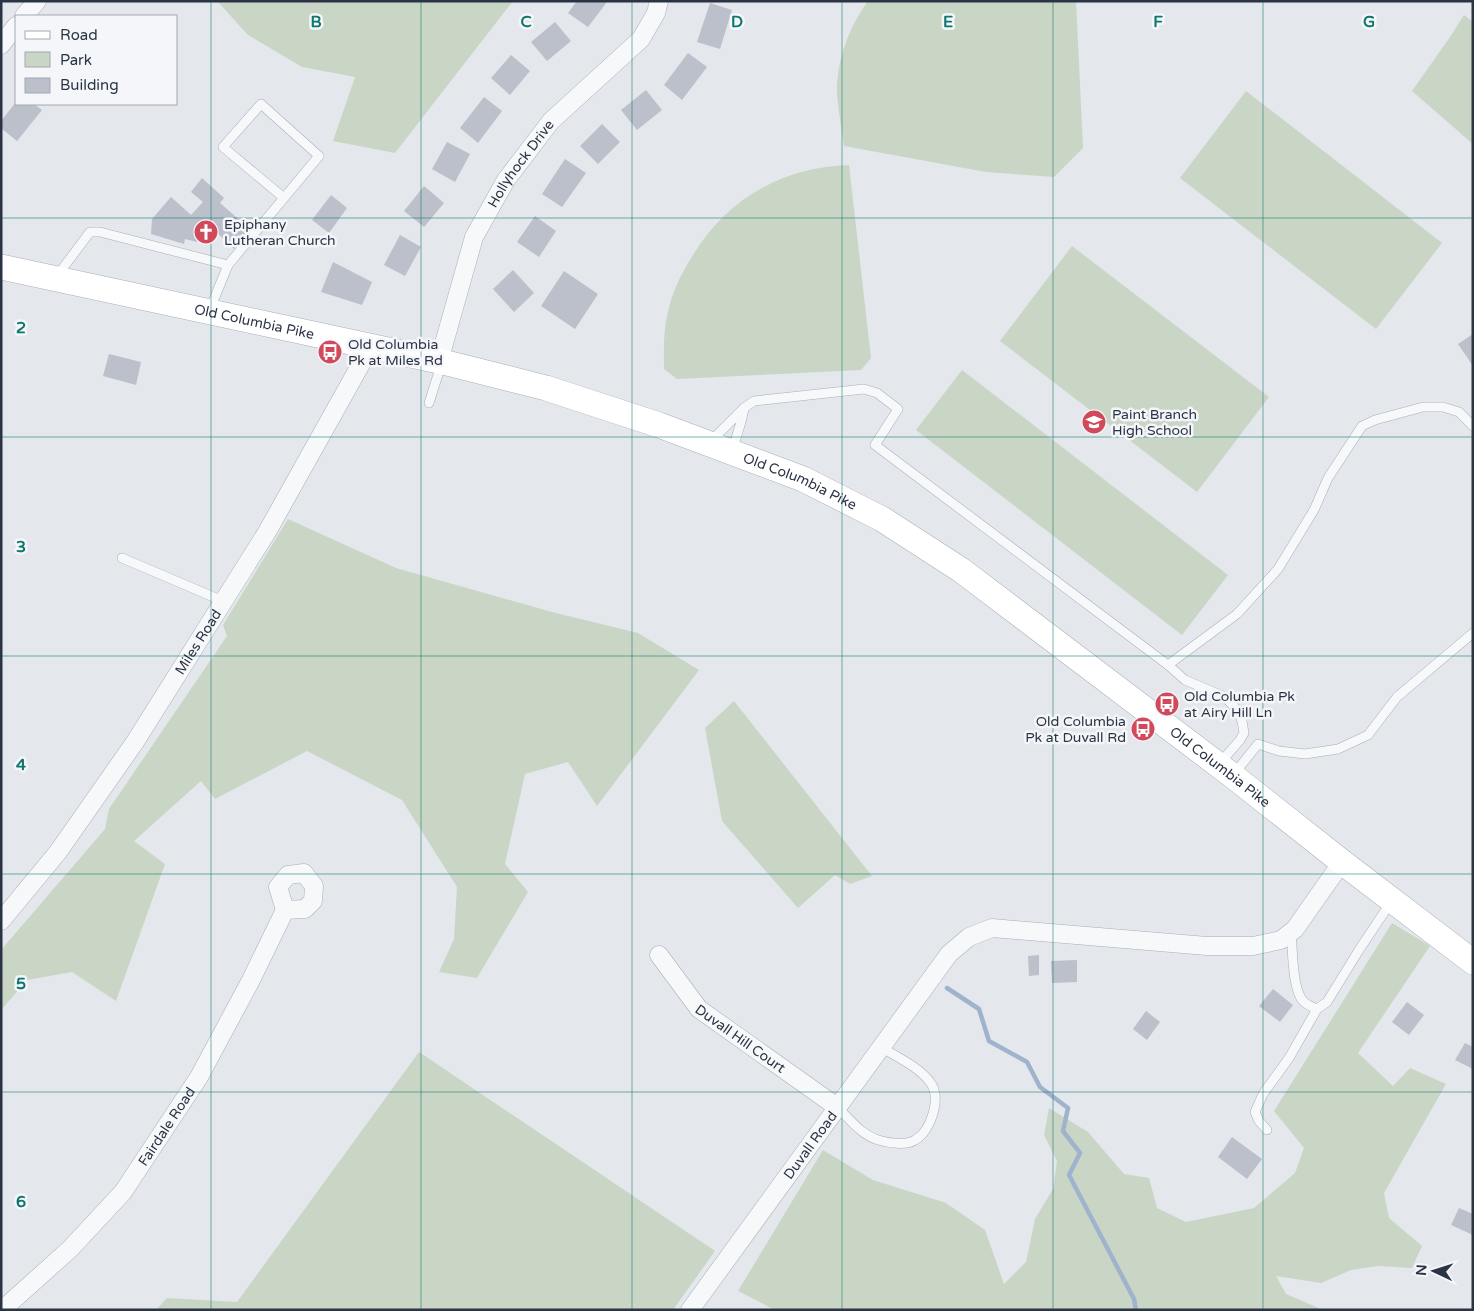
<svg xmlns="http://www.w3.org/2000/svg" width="1474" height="1311" viewBox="0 0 1474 1311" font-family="'Varela Round',sans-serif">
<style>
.green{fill:#c9d6c5}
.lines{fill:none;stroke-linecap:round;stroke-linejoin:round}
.stream{stroke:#9fb4cc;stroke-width:4.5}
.building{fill:#bbc0ca}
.service-casing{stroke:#a9aeb7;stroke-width:10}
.minor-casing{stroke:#a9aeb7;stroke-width:19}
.secondary-casing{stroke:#a9aeb7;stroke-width:26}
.service{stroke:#f7f8fa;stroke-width:9}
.minor{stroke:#f7f8fa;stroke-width:18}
.secondary{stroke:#fff;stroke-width:25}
.grid{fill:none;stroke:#0f766e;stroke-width:1;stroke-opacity:0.55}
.labels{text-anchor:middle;stroke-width:5;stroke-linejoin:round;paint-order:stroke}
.street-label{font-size:14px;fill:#2b3445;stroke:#f4f6f9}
.poi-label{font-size:14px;fill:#2b3445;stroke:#f4f6f9;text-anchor:start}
.grid-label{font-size:16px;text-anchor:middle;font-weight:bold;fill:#0f766e;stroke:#f4f6f9;stroke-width:5;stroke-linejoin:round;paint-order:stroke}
</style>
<rect width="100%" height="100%" fill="#e4e7ec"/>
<g class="green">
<polygon points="217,1 513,1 395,153 333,141 355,77 302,67 248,35"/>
<path d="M868,1H1076L1083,148L1054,177L986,172L844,146C842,129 836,100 837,84C839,55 850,25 868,1Z"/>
<polygon points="1464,15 1473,22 1473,144 1412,91 1450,37"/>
<polygon points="1246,91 1442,243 1376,329 1180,178"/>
<path d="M849,165L871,358L861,370L677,379L664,369C664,350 663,331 668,312C672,293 680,276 690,260C724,201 780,167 849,165Z"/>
<polygon points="1072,246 1269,397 1197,492 1000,341"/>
<polygon points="962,370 1228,575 1182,635 916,430"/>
<polygon points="288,519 396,568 552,612 638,633 699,670 597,806 568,762 525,774 505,864 528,892 477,978 439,972 454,939 457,887 402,800 307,751 215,799 201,781 134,841 165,864 116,1001 72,972 27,980 1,1010 1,950 105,829 109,809 227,636 223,625"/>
<polygon points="734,701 872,876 850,884 835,875 798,908 722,821 705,728"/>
<polygon points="1392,923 1430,946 1358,1053 1393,1086 1410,1068 1446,1084 1384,1193 1389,1218 1422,1246 1412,1268 1378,1266 1351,1270 1321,1283 1276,1276 1286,1294 1323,1310 775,1310 738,1291 823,1150 873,1180 946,1203 985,1230 1004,1284 1026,1262 1035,1219 1053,1189 1057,1161 1044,1135 1049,1108 1088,1132 1124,1174 1149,1178 1157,1208 1186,1222 1254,1208 1295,1173 1304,1148 1274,1111"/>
<polygon points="419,1052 715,1251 673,1310 156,1310 167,1298 237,1302"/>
</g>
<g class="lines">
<polyline class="stream" points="947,988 979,1009 989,1041 1027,1062 1040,1087 1068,1108 1063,1131 1080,1153 1069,1175 1134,1299 1136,1310"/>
</g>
<g class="building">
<polygon points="577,1 605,1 607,2 588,27 568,13"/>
<polygon points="710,3 732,10 720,49 697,42"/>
<polygon points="555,22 571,41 547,61 531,42"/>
<polygon points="688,53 707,67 682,100 664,85"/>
<polygon points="511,55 530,71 510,95 491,78"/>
<polygon points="646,90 662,110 637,130 621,110"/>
<polygon points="484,97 502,111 478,143 460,128"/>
<polygon points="16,102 16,104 34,104 42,110 17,141 1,128 1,121"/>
<polygon points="602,124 620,142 598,164 580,146"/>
<polygon points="447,142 470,154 455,182 432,169"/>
<polygon points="565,159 586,173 562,207 542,194"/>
<polygon points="202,178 224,198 220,203 251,230 234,249 210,226 197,242 185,239 184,244 151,234 152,219 171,197 191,215 203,202 191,192"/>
<polygon points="424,186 444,203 424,227 404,211"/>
<polygon points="331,195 347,208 329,233 312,220"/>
<polygon points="535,216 556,231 539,257 517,242"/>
<polygon points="400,235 421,247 405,276 384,265"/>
<polygon points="333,262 372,282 362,305 321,292"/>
<polygon points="513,270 534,293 514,312 493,289"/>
<polygon points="564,271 598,294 575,329 541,306"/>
<polygon points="1473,334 1473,366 1458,344"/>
<polygon points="109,354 141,362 136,385 103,376"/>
<polygon points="1039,955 1039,975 1029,976 1028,956"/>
<polygon points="1077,960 1077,982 1052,983 1051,961"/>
<polygon points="1273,989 1293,1005 1280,1022 1259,1006"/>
<polygon points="1407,1002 1424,1015 1409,1035 1392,1022"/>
<polygon points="1146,1011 1160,1022 1147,1040 1133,1029"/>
<polygon points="1465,1043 1473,1047 1473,1069 1455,1060"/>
<polygon points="1232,1137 1262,1159 1247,1179 1218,1157"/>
<polygon points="1459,1208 1473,1214 1473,1235 1451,1225"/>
</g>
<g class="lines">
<defs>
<g id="service">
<polyline points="228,265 319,156 261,104 223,147 284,198"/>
<polyline points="57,276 90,232 100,232 228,265 210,309"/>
<polyline points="429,403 442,362"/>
<polyline points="710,442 744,408 754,401 864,389 877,393 898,409 875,445 1168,665 1185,680 1225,697 1238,711 1242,721 1244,733 1240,740 1220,763"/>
<path d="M733,450C736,435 742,423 744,408"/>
<polyline points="122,558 223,601"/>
<polyline points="1168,665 1237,614 1278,569 1314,510 1328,478 1362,426 1375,420 1423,407 1443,407 1459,412 1473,426"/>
<polyline points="1234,774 1258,744 1279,751 1305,754 1338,749 1368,735 1397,697 1473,633"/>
<path d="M1291,933C1293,951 1292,988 1303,1001C1307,1005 1312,1007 1317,1009L1327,1002L1359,950L1391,902"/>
<path d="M837,1107C850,1119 860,1134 878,1140C888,1143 906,1146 915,1140C931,1131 942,1098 930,1082C919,1067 897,1057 881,1047"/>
<polyline points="1267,1130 1259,1121 1255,1112 1263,1094 1289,1058 1317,1009"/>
</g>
<g id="minor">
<polyline points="24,16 37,1"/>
<polyline points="1,45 16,26"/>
<path id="s1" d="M439,361L474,237L506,180L551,121L641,39L656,13L659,1"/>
<path id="s2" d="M1,921L58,852L135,742L267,532L371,346"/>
<path id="s3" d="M659,955L699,1009L837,1107"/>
<path id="s4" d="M2,1310L70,1249L123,1192L199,1077L251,980L285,910L278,887L288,875L304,873L314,886L313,901L305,909L285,910"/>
<path id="s5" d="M690,1310L949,954L969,937L992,928L1207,946H1253L1281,940L1295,929L1342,862"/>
</g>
<g id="secondary">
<path id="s6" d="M1,267L439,361L546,388L659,425L803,479L882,519L961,570L1233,776L1342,862L1473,962"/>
</g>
</defs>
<use href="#service" class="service-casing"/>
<use href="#minor" class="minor-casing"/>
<use href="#secondary" class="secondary-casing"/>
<use href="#service" class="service"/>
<use href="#minor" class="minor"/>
<use href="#secondary" class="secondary"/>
</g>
<path class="grid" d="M211,1V1310M421,1V1310M632,1V1310M842,1V1310M1053,1V1310M1263,1V1310M1,218H1473M1,437H1473M1,656H1473M1,874H1473M1,1092H1473"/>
<defs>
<symbol id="church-disc" viewBox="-11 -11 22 22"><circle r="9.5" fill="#d1495b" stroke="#f4f6f9"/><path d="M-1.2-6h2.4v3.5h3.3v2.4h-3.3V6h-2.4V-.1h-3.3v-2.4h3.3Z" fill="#fff"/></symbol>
<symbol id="bus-disc" viewBox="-11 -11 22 22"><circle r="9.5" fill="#d1495b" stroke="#f4f6f9"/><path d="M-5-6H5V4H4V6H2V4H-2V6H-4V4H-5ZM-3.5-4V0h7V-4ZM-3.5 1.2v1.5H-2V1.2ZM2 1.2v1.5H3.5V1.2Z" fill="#fff"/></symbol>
<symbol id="school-disc" viewBox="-11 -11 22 22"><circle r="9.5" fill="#d1495b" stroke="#f4f6f9"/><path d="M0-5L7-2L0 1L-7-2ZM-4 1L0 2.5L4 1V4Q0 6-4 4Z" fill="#fff"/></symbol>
</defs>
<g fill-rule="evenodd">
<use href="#church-disc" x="192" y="218" width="28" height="28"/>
<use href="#bus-disc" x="316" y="338" width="28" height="28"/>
<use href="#school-disc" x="1080" y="408" width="28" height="28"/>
<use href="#bus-disc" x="1153" y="690" width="28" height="28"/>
<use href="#bus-disc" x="1129" y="715" width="28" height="28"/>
</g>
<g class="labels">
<g class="street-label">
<text dy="5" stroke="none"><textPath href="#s1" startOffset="216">Hollyhock Drive</textPath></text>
<text dy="5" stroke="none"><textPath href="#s6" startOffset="259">Old Columbia Pike</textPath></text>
<text dy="5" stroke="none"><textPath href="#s6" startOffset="829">Old Columbia Pike</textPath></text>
<text dy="5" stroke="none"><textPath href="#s2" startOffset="342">Miles Road</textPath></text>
<text dy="5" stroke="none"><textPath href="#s6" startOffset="1339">Old Columbia Pike</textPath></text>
<text dy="5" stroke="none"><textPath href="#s3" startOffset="118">Duvall Hill Court</textPath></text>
<text dy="5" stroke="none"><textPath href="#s4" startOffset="248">Fairdale Road</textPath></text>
<text dy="5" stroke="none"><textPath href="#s5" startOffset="204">Duvall Road</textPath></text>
</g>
<g class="poi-label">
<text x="224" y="229">Epiphany<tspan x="224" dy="16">Lutheran Church</tspan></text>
<text x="348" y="349">Old Columbia<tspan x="348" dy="16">Pk at Miles Rd</tspan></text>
<text x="1112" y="419">Paint Branch<tspan x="1112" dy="16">High School</tspan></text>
<text x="1184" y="701">Old Columbia Pk<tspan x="1184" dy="16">at Airy Hill Ln</tspan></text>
<text x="1126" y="726" text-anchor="end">Old Columbia<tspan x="1126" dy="16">Pk at Duvall Rd</tspan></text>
</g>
</g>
<g class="grid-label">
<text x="316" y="27">B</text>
<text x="526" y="27">C</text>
<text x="737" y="27">D</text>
<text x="948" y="27">E</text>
<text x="1158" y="27">F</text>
<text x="1369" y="27">G</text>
<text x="21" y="333">2</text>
<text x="21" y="552">3</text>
<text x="21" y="770">4</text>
<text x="21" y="989">5</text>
<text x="21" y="1207">6</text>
</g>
<rect width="1474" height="1311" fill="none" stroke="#2b3445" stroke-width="5"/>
<rect x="15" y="15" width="162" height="90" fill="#f4f6f9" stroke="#a4a8b1"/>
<rect x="25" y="31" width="25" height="8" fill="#ffffff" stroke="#a4a8b1"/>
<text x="60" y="40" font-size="15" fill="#2b3445">Road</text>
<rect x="25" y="52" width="25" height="15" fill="#c9d6c5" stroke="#a4a8b1"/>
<text x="60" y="65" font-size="15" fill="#2b3445">Park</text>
<rect x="25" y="78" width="25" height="15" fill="#bbc0ca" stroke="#a4a8b1"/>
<text x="60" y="90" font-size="15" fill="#2b3445">Building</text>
<g transform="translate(1434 1271) rotate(274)" stroke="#f4f6f9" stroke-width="4" paint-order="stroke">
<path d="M0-4L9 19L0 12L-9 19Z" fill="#2b3445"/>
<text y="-8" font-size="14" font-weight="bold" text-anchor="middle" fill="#2b3445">N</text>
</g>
</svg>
